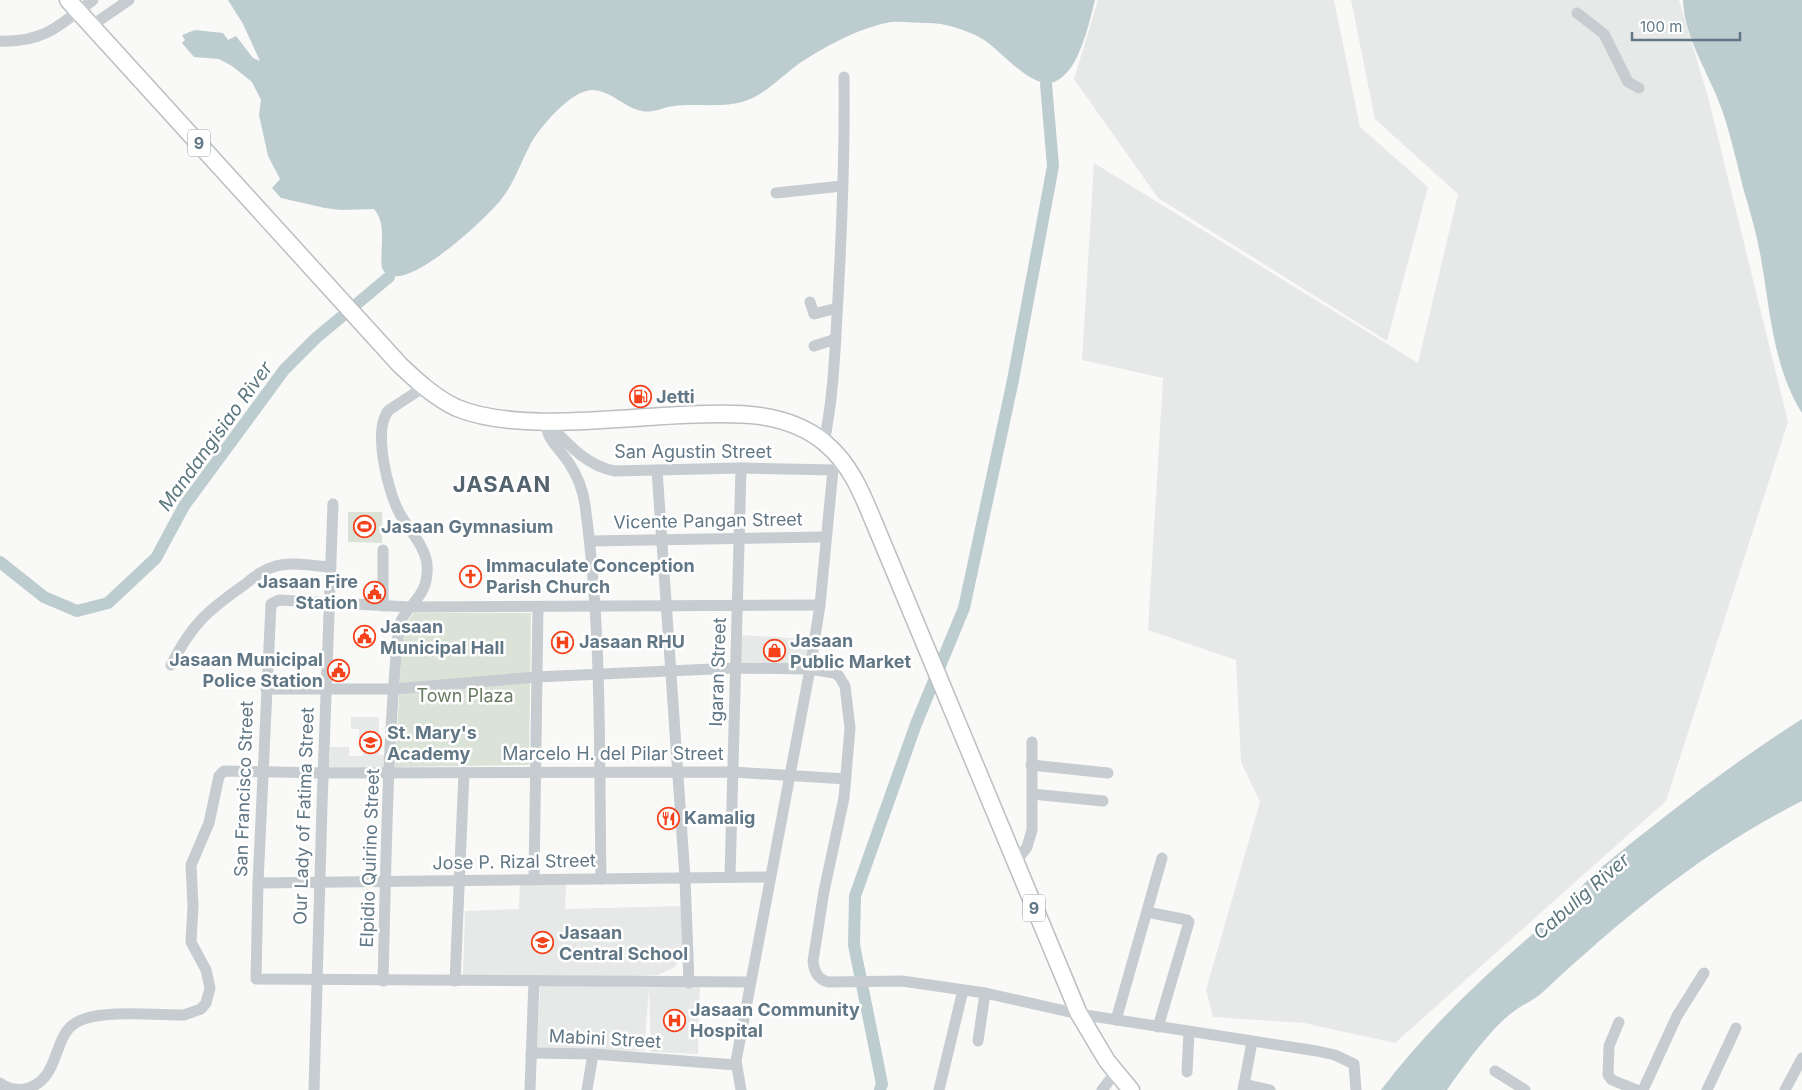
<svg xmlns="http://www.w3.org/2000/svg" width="1802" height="1090" viewBox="0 0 1802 1090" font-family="Inter,sans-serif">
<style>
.built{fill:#e7e9e8}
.green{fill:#dbe2d7}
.water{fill:#bdcccf}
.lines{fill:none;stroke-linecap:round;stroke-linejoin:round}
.river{stroke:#bdcccf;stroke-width:12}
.highway-casing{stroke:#bbbfc2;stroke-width:19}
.minor{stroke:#c6cccf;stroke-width:11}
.highway{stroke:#fff;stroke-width:16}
.labels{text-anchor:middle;stroke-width:5;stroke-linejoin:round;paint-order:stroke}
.shield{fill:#fff;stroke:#90a0aa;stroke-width:1}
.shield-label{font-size:16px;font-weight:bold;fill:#617785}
.poi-label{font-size:18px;font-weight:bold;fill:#617785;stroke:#fff;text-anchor:start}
.street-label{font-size:18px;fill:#617785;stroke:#fff}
.park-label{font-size:18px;fill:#677b61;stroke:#fff}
.water-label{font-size:19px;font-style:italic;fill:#5c777e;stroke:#fff}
.district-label{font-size:22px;font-weight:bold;letter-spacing:1px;fill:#54646f;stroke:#fff}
</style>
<rect width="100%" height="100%" fill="#f9f9f7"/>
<g class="built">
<polygon points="1098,0 1334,0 1360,127 1428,187 1387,341 1158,198 1074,79"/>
<polygon points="1351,0 1679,0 1708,97 1788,422 1666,801 1395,1043 1304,1023 1213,1017 1206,990 1260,802 1241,762 1236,660 1148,630 1163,378 1082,360 1094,163 1418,363 1458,194 1375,119"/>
<polygon points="739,635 810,639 808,665 738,662"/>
<polygon points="351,717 379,717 379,755 384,755 384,772 326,772 326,760 330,759 330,747 349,747 349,756 363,756 363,739 359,739 359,729 351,729"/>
<polygon points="520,883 566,884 565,909 683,906 684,953 675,967 658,975 622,977 463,975 465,911 519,909"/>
<polygon points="540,984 649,987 644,1051 537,1049"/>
<polygon points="649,987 700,987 698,1054 651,1052"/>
</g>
<g class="green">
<polygon points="348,512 382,512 382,543 348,542"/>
<polygon points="414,613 531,613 529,765 395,767 403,627"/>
</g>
<g class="water">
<path d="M228,0H1095C1089,23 1079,73 1054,82C1031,91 998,46 979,37C963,29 945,23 927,23C916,23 902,21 891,22C858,28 824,47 797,65C781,77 764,95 745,101C721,109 693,102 668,107C659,109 652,113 642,111C625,108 610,90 592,90C571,90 539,128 530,145C520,164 514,184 500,201C486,218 398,303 382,268C379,247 388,226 374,209L341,210L325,208L281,198L272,188L280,179L268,156L259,115L261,100L252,82L232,66L219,59L194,57L182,43L185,40L182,35L195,30L223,33L228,40L236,36L253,58L260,61L243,24Z"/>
<path d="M1683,0H1802V413C1772,365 1770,307 1760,253C1756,232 1750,211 1744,191C1737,164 1731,136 1722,110C1710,75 1684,38 1683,0Z"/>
<path d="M1802,719V801C1703,851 1625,916 1544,991C1535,1000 1523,1004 1513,1012C1491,1028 1463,1067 1447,1090H1381C1432,1023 1495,965 1560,911C1574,899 1583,882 1598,870C1663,817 1731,764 1802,719Z"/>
</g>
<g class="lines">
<g class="river">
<polyline points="0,562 44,597 77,611 108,603 156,558 184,506 284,370 316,338 389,277"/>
<polyline points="880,1090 882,1084 854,945 855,896 916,724 964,608 1013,380 1053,166 1046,84"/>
</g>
<defs>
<path id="highway" d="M68,0L400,365C417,381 435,398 457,408C515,432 617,418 680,415C729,413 785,409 825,443C850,464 861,491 873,520L1079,1014L1107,1061L1131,1090"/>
</defs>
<use href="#highway" class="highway-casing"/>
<g class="minor">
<polyline points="1577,13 1604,34 1628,82 1639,88"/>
<polyline points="91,26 129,0"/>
<path d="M0,41C44,43 60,25 93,0"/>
<polyline points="776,193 842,186"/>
<polyline points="810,302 814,314 837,308"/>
<polyline points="814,346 836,339"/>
<path d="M546,421C545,438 560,449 569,463C577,475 583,490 585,505C602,628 599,754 601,879"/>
<path d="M546,421C566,442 586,466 615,471L741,468L833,470"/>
<path d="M824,442C834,395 835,347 838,298C842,225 845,151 844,77"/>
<polyline points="657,470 685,878 689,983"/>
<polyline points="590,541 825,537"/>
<polyline points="383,550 383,606"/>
<path d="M171,665C192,624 207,611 244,585C253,578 262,570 273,567C291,561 313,566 331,567"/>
<path d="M266,689H394L536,677L735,668L810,669L834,673L839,676L845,686L850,728L844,798L824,891L813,961C814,972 818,980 829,982L902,981L985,993L1079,1014L1317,1051L1335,1055L1354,1064L1356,1090"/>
<polyline points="1031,765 1108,773"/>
<polyline points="1032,794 1103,801"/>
<polyline points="1015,863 1027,847 1032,830 1032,742"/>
<polyline points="730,877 741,468"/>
<polyline points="534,880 538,607"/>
<polyline points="258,883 770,877"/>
<polyline points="1147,912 1187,920 1189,922 1158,1027"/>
<path d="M383,981C386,866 387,749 398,634C400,604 430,603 427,564C425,546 409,530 400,514C388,493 372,429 389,410L424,387"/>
<polyline points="455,981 464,772"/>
<polyline points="750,982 256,979 258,883 271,604 279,600 410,607 820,605"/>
<polyline points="1116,1020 1162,858"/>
<polyline points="1619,1022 1609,1046 1608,1075 1612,1080 1637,1090"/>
<polyline points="978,1041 985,993"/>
<polyline points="531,1053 593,1054 736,1065"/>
<polyline points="1495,1071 1525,1090"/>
<polyline points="1187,1072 1189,1032"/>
<path d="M0,1083C7,1089 17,1090 25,1089C62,1080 51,1036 77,1022C100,1009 156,1015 184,1015L201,1009L206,1003L210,988L206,970L191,942L193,906L191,865L209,823L219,776L224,771L323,773L732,772L846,779"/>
<polyline points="1244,1084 1270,1090"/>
<polyline points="314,1090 322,806 333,504"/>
<polyline points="530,1090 534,981"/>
<polyline points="587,1090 593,1054"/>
<polyline points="741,1090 736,1061 810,669 820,605 833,470"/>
<polyline points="939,1090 963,990"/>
<polyline points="1102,1090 1115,1073"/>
<polyline points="1243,1090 1252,1042"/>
<polyline points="1643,1090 1677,1016 1704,973"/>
<polyline points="1707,1090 1736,1028"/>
<polyline points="1785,1090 1802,1058"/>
</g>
<use href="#highway" class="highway"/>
</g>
<defs>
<symbol id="fuel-ring" viewBox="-11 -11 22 22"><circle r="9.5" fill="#fff" stroke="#f5421b" stroke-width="1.5"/><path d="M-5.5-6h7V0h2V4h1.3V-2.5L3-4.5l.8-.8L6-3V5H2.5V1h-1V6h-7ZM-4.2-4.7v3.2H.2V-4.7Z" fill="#f5421b"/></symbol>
<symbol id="stadium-ring" viewBox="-11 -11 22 22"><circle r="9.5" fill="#fff" stroke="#f5421b" stroke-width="1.5"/><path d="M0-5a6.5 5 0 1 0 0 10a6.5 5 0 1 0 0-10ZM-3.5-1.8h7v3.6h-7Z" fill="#f5421b"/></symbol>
<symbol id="church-ring" viewBox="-11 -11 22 22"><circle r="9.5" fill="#fff" stroke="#f5421b" stroke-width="1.5"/><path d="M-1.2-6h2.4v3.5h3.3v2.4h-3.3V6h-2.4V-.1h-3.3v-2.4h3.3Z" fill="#f5421b"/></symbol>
<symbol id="civic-ring" viewBox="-11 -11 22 22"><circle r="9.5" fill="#fff" stroke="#f5421b" stroke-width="1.5"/><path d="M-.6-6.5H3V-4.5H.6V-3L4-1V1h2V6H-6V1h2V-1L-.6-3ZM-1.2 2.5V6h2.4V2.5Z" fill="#f5421b"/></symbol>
<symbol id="hospital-ring" viewBox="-11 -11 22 22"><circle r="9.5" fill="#fff" stroke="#f5421b" stroke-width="1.5"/><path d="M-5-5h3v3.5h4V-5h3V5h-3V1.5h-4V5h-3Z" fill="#f5421b"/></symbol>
<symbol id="shop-ring" viewBox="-11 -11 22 22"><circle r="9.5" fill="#fff" stroke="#f5421b" stroke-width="1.5"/><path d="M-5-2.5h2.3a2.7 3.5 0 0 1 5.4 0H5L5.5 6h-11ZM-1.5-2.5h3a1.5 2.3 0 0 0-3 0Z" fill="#f5421b"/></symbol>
<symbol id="school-ring" viewBox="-11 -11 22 22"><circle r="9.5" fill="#fff" stroke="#f5421b" stroke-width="1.5"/><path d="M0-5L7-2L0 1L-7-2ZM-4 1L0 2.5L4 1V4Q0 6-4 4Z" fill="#f5421b"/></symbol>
<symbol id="restaurant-ring" viewBox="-11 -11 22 22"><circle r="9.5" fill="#fff" stroke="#f5421b" stroke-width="1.5"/><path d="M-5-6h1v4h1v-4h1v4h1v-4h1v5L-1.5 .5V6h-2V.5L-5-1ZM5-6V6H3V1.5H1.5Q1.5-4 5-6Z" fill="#f5421b"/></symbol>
</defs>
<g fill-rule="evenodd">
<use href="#fuel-ring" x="628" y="384" width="25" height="25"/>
<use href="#stadium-ring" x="352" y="514" width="25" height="25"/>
<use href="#church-ring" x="458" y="564" width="25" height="25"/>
<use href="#civic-ring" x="362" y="580" width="25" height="25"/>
<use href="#civic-ring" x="352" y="624" width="25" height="25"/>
<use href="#hospital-ring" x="550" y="630" width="25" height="25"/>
<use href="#shop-ring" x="762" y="638" width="25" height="25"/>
<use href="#civic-ring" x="326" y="658" width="25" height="25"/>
<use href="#school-ring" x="358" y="730" width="25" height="25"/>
<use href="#restaurant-ring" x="656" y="806" width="25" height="25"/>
<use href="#school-ring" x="530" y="930" width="25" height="25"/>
<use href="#hospital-ring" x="662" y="1008" width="25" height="25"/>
</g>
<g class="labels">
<g class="shield">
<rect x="188" y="129.5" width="22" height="27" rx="4"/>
<rect x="1023" y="894.5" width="22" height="27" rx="4"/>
</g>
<g class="shield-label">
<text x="199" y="149">9</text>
<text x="1034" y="914">9</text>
</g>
<g class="poi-label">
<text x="656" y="403">Jetti</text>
<text x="381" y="533">Jasaan Gymnasium</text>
<text x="486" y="572">Immaculate Conception<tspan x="486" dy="21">Parish Church</tspan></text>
<text x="358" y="588" text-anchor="end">Jasaan Fire<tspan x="358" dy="21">Station</tspan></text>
<text x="380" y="633">Jasaan<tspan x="380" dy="21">Municipal Hall</tspan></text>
<text x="790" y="647">Jasaan<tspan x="790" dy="21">Public Market</tspan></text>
<text x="579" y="648">Jasaan RHU</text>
<text x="323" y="666" text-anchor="end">Jasaan Municipal<tspan x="323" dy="21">Police Station</tspan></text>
<text x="387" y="739">St. Mary's<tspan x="387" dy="21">Academy</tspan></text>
<text x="684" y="824">Kamalig</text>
<text x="559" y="939">Jasaan<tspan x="559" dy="21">Central School</tspan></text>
<text x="690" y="1016">Jasaan Community<tspan x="690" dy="21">Hospital</tspan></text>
</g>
<g class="street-label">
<text x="693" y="458">San Agustin Street</text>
<text transform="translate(708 521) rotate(-1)" y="6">Vicente Pangan Street</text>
<text transform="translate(718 672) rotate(-88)" y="6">Igaran Street</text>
<text x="613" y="760">Marcelo H. del Pilar Street</text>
<text transform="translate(244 789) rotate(-88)" y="6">San Francisco Street</text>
<text transform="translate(304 816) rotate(-88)" y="6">Our Lady of Fatima Street</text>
<text transform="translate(370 858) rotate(-88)" y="6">Elpidio Quirino Street</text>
<text transform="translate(514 862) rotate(-1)" y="6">Jose P. Rizal Street</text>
<text transform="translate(605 1039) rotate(3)" y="6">Mabini Street</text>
</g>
<g class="park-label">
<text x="465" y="702">Town Plaza</text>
</g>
<g class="water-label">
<text transform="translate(215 436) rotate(-54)" y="7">Mandangisiao River</text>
<text transform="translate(1581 896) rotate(-41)" y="7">Cabulig River</text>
</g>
<g class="district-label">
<text x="502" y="492">JASAAN</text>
</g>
</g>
<path d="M1632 32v8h108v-8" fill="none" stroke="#617785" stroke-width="2.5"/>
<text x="1640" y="32" font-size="15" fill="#617785" stroke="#ffffff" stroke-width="4" paint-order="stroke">100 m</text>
</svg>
